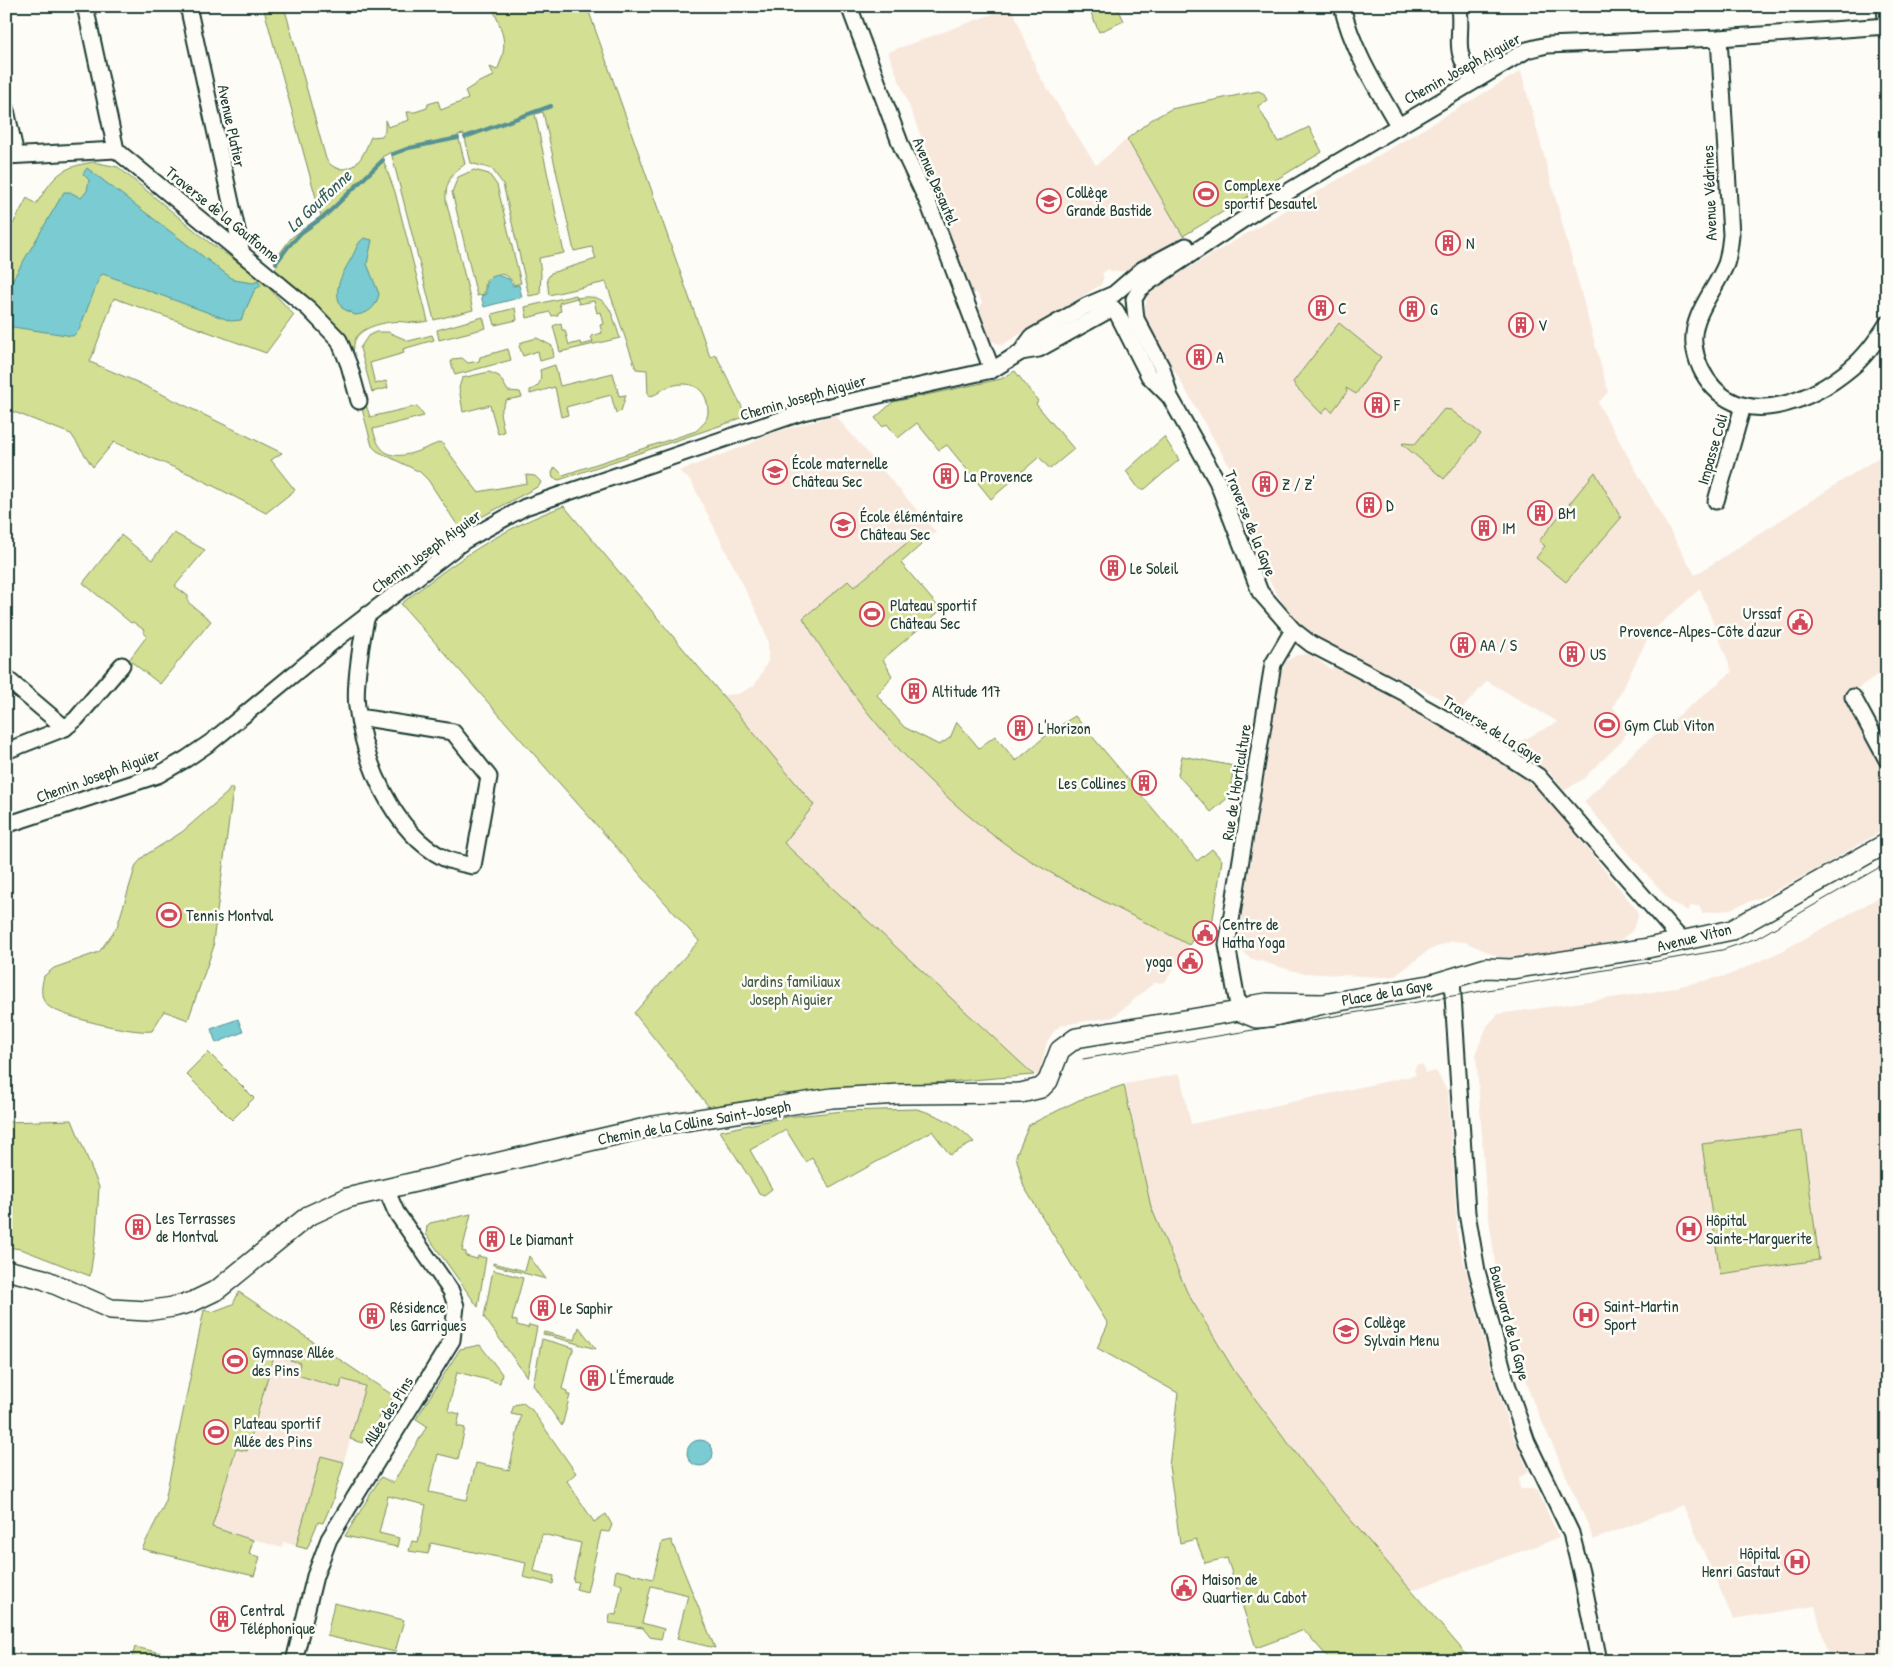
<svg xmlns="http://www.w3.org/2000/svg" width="1893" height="1667" viewBox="0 0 1893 1667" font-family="'Patrick Hand',sans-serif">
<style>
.built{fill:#f8e8dc}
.green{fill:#d3df92;stroke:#798e63}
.water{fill:#7acbd2;stroke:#569293}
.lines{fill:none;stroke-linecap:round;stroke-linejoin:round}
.stream{stroke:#569293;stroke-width:4}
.minor-casing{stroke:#1f3d34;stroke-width:19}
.tertiary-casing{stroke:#1f3d34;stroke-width:22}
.minor{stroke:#fdfcf7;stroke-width:15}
.tertiary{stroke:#fdfcf7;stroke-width:19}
.tram{stroke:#1f3d34;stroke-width:1}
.labels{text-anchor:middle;stroke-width:5;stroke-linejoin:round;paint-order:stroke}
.street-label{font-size:16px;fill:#1f3d34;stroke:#fdfcf7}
.poi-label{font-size:16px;fill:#1f3d34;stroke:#fdfcf7;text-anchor:start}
.park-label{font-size:16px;fill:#435d47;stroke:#fdfcf7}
.water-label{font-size:18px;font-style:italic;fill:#36605c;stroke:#fdfcf7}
</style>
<rect width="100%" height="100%" fill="#fdfcf7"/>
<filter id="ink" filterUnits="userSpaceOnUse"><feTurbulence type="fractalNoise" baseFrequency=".02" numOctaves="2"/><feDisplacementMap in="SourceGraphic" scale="10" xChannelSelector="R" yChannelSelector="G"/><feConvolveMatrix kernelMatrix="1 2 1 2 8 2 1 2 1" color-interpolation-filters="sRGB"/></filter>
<g filter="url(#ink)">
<g class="built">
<polygon points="1012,7 1039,75 1096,165 1127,139 1183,236 1125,271 1111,272 1109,269 1102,273 1104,277 1101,285 1002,345 987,339 977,313 982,302 977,293 969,291 917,153 925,147 888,52"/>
<polygon points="1521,71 1608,392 1598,403 1695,575 1887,452 1887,668 1845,697 1887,777 1887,828 1815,870 1767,895 1727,910 1702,913 1700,906 1691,906 1688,911 1671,902 1584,802 1636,750 1732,672 1700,589 1651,632 1613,707 1629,729 1621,742 1583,779 1564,791 1550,773 1536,762 1509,747 1558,722 1487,681 1462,709 1324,642 1298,622 1284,605 1260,565 1241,495 1232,471 1143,316 1148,292"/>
<polygon points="835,415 936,532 921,545 914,538 853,587 848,581 803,618 818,644 849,688 892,743 955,804 995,836 1047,869 1189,945 1165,982 1154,983 1113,1017 1062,1025 1055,1030 1047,1042 1039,1075 1034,1075 784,843 813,805 722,695 738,694 755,685 768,661 768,642 759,617 691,481 679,471 750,444 765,435"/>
<polygon points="1310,654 1331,669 1334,667 1402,700 1427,719 1488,753 1540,790 1637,910 1638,917 1632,931 1619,941 1511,959 1499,957 1465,942 1452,941 1429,950 1395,976 1382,977 1301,973 1249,958 1240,947 1239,935 1280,675 1286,661 1297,655"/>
<polygon points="1887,893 1887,1661 1829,1661 1815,1606 1733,1619 1683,1505 1593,1540 1589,1527 1531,1397 1495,1263 1486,1195 1476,1052 1487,1026 1498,1014 1659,991 1729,975 1782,951"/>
<polygon points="1417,1065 1423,1065 1425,1073 1436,1071 1448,1092 1458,1239 1490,1363 1508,1423 1529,1472 1519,1478 1520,1489 1537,1489 1559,1538 1410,1591 1313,1476 1235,1372 1187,1292 1151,1207 1125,1084 1180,1074 1191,1124 1416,1075 1414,1070"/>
<polygon points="307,1337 394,1396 362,1443 350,1440 332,1503 323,1523 318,1522 307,1549 283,1542 282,1548 212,1527 236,1449 247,1451 274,1355"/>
</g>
<g class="green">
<path d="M263,6H284L326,159C335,174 354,171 362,156C366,150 368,143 371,137L382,136L385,131V120L388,127L409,120L407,112H415L427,108L428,104L438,101L441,110L468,99L465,91L479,82L494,76L490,67L497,70C510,43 502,32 492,6H587L710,357L716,355L744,411L751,414L731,422L559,480L553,478L552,473L555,467L563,475L696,431C702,426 708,419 708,412C708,387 690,379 668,387C661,389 655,398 648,395L647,370L636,369L606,282L549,295L547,279L551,273L596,259L592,247L574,251L543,112L535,114L564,253L539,258L541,274L540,294L529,296L503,184L492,169L471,163L464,134L458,135L465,164C451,173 445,184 446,200L473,310L434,320L391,152L382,157L395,192L428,321C411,325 403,320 390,322C378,324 362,328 356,338C347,353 365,400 370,417L417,406L424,416L373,429C382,471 413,453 441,442L478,492L527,483L526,475L535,476L541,482L539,486L461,528L458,526L428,480L420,472L377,451L372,446L349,360L273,272L278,265L274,261L291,238L321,216Z"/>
<polygon points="1088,6 1117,6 1124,21 1099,32"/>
<polygon points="1258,91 1263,93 1267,100 1258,106 1278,142 1309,127 1322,152 1183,236 1127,139 1151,120 1171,109"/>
<path d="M93,162L118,167L210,243L258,276L294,315L266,353L114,298L90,362L137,382L282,453L271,460L295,490L266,513L192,475L114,442L93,467L71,434L6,409V227L13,224L27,198L36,204C55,176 58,168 93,162Z"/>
<path d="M474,170L489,174L497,185L521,283L514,285C510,275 503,273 493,275L486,281L484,294L477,296L452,192L458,177Z"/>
<path d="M576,295L577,298C610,292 611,312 620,338L560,352L553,326L561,323L562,330H565L569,345L580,342L581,345L593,342L591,336L602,333L600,325L604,324L601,312L597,313L594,301L579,304L577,298L559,303L561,311L558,312V315L552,316L550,312L527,318L525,307Z"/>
<polygon points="515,308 517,320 495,325 492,314"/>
<polygon points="483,317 486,328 439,340 437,330"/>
<polygon points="1339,323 1381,357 1356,394 1346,388 1347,392 1332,412 1327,407 1322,414 1296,387 1293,382"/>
<polygon points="376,332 388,332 409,341 432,335 434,340 403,349 404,353 370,363 375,384 386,381 388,388 372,392 360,348 368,336"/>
<polygon points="537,338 552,346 554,357 540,361 538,351 523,356 519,346 522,342"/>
<polygon points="508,349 511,360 455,375 451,362 453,359 462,358 468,363 479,361 480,357"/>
<path d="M555,365L560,386L613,373L619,396L626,395L621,411L616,413L611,395L566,407L568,415L561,417L555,387L530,394V390C540,387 542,380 540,370Z"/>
<polygon points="1015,371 1038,401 1036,404 1074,449 1050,469 1039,457 991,499 947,445 939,450 917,423 898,438 887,424 883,427 875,418 893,402 1001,379"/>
<polygon points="489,372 499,376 508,391 520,392 522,397 506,400 500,413 504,432 498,434 490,405 463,412 459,388 462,378"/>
<polygon points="1444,409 1451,410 1481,434 1444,479 1402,444 1403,443 1415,444"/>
<polygon points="1164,437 1179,460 1145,489 1139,489 1126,471"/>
<polygon points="1595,472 1621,518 1566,582 1536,558 1545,546 1539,541"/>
<path d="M564,506L814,805L784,843L1034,1075L796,1094L779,1093L776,1097L713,1112L634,1013L699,941L401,604C454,562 500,529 564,506Z"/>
<polygon points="174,533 205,550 175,586 188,596 188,602 211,621 160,684 129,660 147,636 143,632 144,630 133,622 131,623 83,583 121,535 152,560"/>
<path d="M914,537L921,545L901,563L941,610L883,659L892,676L877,695L904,727L939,745L950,738L957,722L979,748L995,736L1016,761L1054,729L1075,716L1197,861L1212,849L1222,860L1212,925L1204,923L1189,945C1124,910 1053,880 994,836C916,777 852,702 803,618L848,581L854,587Z"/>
<polygon points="1182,756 1234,766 1229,797 1211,812 1178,775"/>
<path d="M231,787L233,790L213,942L214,946L188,1020L164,1011L152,1031C135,1034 59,1017 47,1005C39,997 42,985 44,976L54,968L99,952L117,927L136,865L144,856L182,832L227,793Z"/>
<polygon points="208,1052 254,1098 232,1120 186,1074"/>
<polygon points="1124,1085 1151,1207 1187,1292 1235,1372 1313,1476 1472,1661 1331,1661 1304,1630 1256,1648 1227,1558 1205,1563 1196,1539 1180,1543 1169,1466 1178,1393 1097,1348 1108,1324 1024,1187 1016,1156 1029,1125 1079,1100"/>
<path d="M917,1109C941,1116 957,1124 974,1142L950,1155L932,1131L830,1188L812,1158L806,1162L786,1130L750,1150L772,1189L764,1195L759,1193L720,1131L786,1117L844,1111Z"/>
<polygon points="72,1120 99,1187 96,1235 90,1276 21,1249 6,1247 6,1122"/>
<polygon points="1802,1131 1819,1260 1720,1274 1702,1144"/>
<polygon points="471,1214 462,1251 466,1252 466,1256 477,1259 478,1256 486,1258 478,1307 426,1234 427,1226 430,1223"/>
<polygon points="529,1256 546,1279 493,1265 493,1263 525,1271"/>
<polygon points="493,1270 523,1278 512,1320 517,1321 517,1325 528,1328 529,1325 537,1327 527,1377 484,1317"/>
<polygon points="239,1292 394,1396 362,1443 350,1439 365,1386 342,1379 340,1388 297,1375 300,1363 274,1355 247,1451 236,1449 212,1527 253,1540 249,1554 260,1557 254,1576 142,1549 164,1505 204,1310 212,1312 233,1304"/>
<polygon points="579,1327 596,1349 543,1334 544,1332 575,1340"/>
<polygon points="542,1339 574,1348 569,1359 562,1389 567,1391 567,1395 570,1395 562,1426 533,1385"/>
<polygon points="480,1345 502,1374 500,1383 457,1372 448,1411 460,1414 457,1426 465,1428 458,1459 438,1454 429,1492 467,1500 476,1463 509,1470 521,1416 511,1414 514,1405 523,1403 532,1410 576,1473 567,1481 594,1522 606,1514 612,1525 609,1532 601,1531 587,1592 576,1589 578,1582 573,1581 581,1543 542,1534 534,1571 554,1576 553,1584 523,1577 526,1563 431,1543 428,1554 409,1551 412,1541 418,1542 426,1505 388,1496 379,1533 399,1538 397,1547 345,1536 381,1477 393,1483 427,1426 416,1419 460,1349"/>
<polygon points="321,1456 344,1462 332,1503 323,1523 318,1522 307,1549 296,1546"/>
<polygon points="671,1540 715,1648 677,1639 688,1595 651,1586 642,1623 664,1629 661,1639 650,1637 643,1628 609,1623 610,1614 616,1615 622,1585 614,1582 616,1570 653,1579 662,1542"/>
<polygon points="334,1603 404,1620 395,1652 327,1636"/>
<polygon points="135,1647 195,1661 131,1661"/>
</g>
<g class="water">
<polygon points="87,168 234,280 253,283 258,281 261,286 255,289 241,320 231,321 103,274 100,276 79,330 73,336 6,326 6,291 64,192 70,192 81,198 87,191 89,180 83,174"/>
<path d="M364,238L372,240L367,264L379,294C376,308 368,314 355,315L342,308C331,290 343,273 352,257C356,250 357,243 364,238Z"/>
<path d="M497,275L509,279L513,286L519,285L522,297L484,307L481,296L486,294C485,284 488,278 497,275Z"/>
<polygon points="238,1019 243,1032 216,1043 211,1029"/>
<circle cx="700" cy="1453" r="13"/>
</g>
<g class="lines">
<g class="stream">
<polyline points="465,137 551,106"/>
<polyline points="393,154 409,148 458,138"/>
<polyline points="276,263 288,247 302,232 326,215 383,160"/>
</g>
<defs>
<g id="minor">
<polyline points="85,6 116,150"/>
<polyline points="188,6 242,253"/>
<polyline points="849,6 902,148 929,205 992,370"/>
<path d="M1342,6C1352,49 1376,87 1398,125"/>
<path d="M1459,6C1463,41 1451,46 1473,80"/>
<polyline points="1885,6 1887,32"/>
<path d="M1719,38L1731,235C1730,244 1729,255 1726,264C1715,291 1691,315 1694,344C1696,362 1702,375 1714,388C1752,428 1815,398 1851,368C1866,356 1877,340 1887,324"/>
<polyline points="6,110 16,155"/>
<polyline points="6,156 116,150 309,309 339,340 349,365 359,401"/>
<polyline points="1116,311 1149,376 1169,396"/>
<polyline points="1021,352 1039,349 1113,308"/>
<polyline points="1716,501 1743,406"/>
<polyline points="6,678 65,728"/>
<polyline points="1853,697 1887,760"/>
<path d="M359,717L453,732L489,777L473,866C464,864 452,862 444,858C392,832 364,760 357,707C354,686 362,636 367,615"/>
<polyline points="6,751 65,728 76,719 122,665"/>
<polyline points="6,825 158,775 186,759 211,742 334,641 464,541 525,507 803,412 992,370 1021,352 1032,337 1086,306 1114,294 1143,269 1186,246"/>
<polyline points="1683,942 1538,776 1481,739 1422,706 1405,693 1311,644 1293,630 1260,592 1217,481 1170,397 1162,368 1136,319 1134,299 1140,289 1149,282 1259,209 1527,50 1547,45 1719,38 1887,26"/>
<polyline points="1452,980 1467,1213 1477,1271 1506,1381 1527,1442 1571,1533 1581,1572 1599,1661"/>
<polyline points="1239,1011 1227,945 1273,664 1293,630"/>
<polyline points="294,1661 315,1576 329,1539 452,1340 456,1306 451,1291 396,1212 386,1189"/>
</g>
<g id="tertiary">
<polyline points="1239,1011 1256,1018 1270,1017 1323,1004 1429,985 1486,968 1511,969 1643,949 1732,930 1887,843"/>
<polyline points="6,1270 43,1279 111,1309 147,1311 173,1307 192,1302 217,1290 308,1216 347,1198 654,1126 832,1098 900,1094 1021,1093 1041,1088 1048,1081 1060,1050 1076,1038 1239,1011 1254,1005 1267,1003 1323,1004"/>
</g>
</defs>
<use href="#minor" class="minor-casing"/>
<use href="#tertiary" class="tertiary-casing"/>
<use href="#minor" class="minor"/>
<use href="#tertiary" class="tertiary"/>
<polyline class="tram" points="1083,1059 1722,950 1757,938 1887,863"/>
</g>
</g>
<defs>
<symbol id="stadium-ring" viewBox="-11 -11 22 22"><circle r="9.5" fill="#fdfcf7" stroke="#d1495b" stroke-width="1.5"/><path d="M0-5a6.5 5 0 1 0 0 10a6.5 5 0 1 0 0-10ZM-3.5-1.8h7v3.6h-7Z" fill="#d1495b"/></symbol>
<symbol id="school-ring" viewBox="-11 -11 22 22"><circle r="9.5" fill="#fdfcf7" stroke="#d1495b" stroke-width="1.5"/><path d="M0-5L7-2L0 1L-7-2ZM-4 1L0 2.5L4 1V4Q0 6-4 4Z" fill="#d1495b"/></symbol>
<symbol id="building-ring" viewBox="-11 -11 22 22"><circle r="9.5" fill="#fdfcf7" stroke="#d1495b" stroke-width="1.5"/><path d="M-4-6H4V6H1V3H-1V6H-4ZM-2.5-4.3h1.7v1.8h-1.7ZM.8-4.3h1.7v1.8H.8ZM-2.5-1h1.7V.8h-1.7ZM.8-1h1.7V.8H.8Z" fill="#d1495b"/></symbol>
<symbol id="civic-ring" viewBox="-11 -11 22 22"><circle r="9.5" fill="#fdfcf7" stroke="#d1495b" stroke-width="1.5"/><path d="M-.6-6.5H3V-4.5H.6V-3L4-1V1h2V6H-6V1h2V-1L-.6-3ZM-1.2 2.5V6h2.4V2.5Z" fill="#d1495b"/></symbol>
<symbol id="hospital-ring" viewBox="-11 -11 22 22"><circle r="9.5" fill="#fdfcf7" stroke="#d1495b" stroke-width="1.5"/><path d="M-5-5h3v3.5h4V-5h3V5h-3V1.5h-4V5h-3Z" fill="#d1495b"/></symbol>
</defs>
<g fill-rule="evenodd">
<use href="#stadium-ring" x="1192" y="180" width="28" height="28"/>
<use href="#school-ring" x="1035" y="187" width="28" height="28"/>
<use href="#building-ring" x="1434" y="229" width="28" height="28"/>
<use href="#building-ring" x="1307" y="294" width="28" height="28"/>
<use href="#building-ring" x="1398" y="295" width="28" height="28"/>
<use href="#building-ring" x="1507" y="311" width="28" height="28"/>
<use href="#building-ring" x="1185" y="343" width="28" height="28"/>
<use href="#building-ring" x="1363" y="391" width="28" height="28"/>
<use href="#school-ring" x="761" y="458" width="28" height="28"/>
<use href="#building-ring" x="932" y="462" width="28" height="28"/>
<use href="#building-ring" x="1251" y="470" width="28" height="28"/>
<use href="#building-ring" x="1355" y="491" width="28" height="28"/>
<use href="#building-ring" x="1526" y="499" width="28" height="28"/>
<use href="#school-ring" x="829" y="511" width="28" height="28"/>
<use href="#building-ring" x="1470" y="514" width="28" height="28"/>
<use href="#building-ring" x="1099" y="554" width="28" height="28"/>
<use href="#stadium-ring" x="858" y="600" width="28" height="28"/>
<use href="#civic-ring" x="1786" y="608" width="28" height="28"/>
<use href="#building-ring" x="1449" y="631" width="28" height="28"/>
<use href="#building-ring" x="1558" y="640" width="28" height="28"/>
<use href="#building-ring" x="900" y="677" width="28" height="28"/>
<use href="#stadium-ring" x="1593" y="711" width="28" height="28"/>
<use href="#building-ring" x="1006" y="714" width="28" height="28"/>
<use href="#building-ring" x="1130" y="769" width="28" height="28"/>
<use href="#stadium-ring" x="155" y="901" width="28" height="28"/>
<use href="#civic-ring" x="1191" y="919" width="28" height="28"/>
<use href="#civic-ring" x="1176" y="947" width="28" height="28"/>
<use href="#building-ring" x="124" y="1213" width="28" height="28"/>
<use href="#hospital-ring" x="1675" y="1215" width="28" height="28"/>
<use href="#building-ring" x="478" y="1225" width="28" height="28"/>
<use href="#building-ring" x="529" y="1294" width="28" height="28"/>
<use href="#hospital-ring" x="1572" y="1301" width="28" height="28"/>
<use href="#building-ring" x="358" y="1302" width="28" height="28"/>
<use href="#school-ring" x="1332" y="1317" width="28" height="28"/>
<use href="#stadium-ring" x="221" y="1347" width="28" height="28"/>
<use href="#building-ring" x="579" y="1364" width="28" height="28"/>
<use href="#stadium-ring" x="202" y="1418" width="28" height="28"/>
<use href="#hospital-ring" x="1783" y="1548" width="28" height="28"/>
<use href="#civic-ring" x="1170" y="1574" width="28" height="28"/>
<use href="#building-ring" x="209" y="1605" width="28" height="28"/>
</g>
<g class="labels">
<g class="street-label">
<text transform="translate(1462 68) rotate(-29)" y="6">Chemin Joseph Aiguier</text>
<text transform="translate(232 126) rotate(78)" y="6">Avenue Platier</text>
<text transform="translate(936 181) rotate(67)" y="6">Avenue Desautel</text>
<text transform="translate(1709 193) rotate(-92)" y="6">Avenue Védrines</text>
<text transform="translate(223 214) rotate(39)" y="6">Traverse de la Gouffonne</text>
<text transform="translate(803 397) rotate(-16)" y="6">Chemin Joseph Aiguier</text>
<text transform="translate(1712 449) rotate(-74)" y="6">Impasse Coli</text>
<text transform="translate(1251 523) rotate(68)" y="6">Traverse de la Gaye</text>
<text transform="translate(426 551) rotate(-36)" y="6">Chemin Joseph Aiguier</text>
<text transform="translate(1493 729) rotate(32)" y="6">Traverse de La Gaye</text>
<text transform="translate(98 775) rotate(-20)" y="6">Chemin Joseph Aiguier</text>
<text transform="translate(1236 782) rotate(-81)" y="6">Rue de l'Horticulture</text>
<text transform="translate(1694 937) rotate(-14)" y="6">Avenue Viton</text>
<text transform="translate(1387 992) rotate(-10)" y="6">Place de la Gaye</text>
<text transform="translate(694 1122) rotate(-10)" y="6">Chemin de la Colline Saint-Joseph</text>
<text transform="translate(1510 1323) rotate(75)" y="6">Boulevard de la Gaye</text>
<text transform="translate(388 1411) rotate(-58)" y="6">Allée des Pins</text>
</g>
<g class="poi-label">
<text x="1224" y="191">Complexe<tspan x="1224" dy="18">sportif Desautel</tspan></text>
<text x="1066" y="198">Collège<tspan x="1066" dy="18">Grande Bastide</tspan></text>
<text x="1466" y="249">N</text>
<text x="1338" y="314">C</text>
<text x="1430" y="315">G</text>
<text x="1538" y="331">V</text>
<text x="1216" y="363">A</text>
<text x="1394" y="411">F</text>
<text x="792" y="469">École maternelle<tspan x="792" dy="18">Château Sec</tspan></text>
<text x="964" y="482">La Provence</text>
<text x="1282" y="490">Z / Z'</text>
<text x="1386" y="511">D</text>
<text x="1558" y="519">BM</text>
<text x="860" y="522">École éléméntaire<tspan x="860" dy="18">Château Sec</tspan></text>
<text x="1502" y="534">IM</text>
<text x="1130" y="574">Le Soleil</text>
<text x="890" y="611">Plateau sportif<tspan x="890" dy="18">Château Sec</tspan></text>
<text x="1782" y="619" text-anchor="end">Urssaf<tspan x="1782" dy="18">Provence-Alpes-Côte d'azur</tspan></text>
<text x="1480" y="651">AA / S</text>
<text x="1590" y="660">US</text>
<text x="932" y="697">Altitude 117</text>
<text x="1624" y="731">Gym Club Viton</text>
<text x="1038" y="734">L'Horizon</text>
<text x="1126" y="789" text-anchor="end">Les Collines</text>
<text x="186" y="921">Tennis Montval</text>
<text x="1222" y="930">Centre de<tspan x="1222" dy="18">Hatha Yoga</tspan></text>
<text x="1172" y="967" text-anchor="end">yoga</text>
<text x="156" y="1224">Les Terrasses<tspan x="156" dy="18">de Montval</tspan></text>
<text x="1706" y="1226">Hôpital<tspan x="1706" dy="18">Sainte-Marguerite</tspan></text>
<text x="510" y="1245">Le Diamant</text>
<text x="1604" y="1312">Saint-Martin<tspan x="1604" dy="18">Sport</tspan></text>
<text x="390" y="1313">Résidence<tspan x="390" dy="18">les Garrigues</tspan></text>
<text x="560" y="1314">Le Saphir</text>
<text x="1364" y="1328">Collège<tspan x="1364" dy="18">Sylvain Menu</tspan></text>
<text x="252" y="1358">Gymnase Allée<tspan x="252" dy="18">des Pins</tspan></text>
<text x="610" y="1384">L'Émeraude</text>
<text x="234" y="1429">Plateau sportif<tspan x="234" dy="18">Allée des Pins</tspan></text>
<text x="1780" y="1559" text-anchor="end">Hôpital<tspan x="1780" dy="18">Henri Gastaut</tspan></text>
<text x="1202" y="1585">Maison de<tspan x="1202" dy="18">Quartier du Cabot</tspan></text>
<text x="240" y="1616">Central<tspan x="240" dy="18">Téléphonique</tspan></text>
</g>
<g class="park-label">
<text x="791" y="987">Jardins familiaux<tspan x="791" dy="18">Joseph Aiguier</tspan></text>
</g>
<g class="water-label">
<text transform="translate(319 201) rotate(-43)" y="6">La Gouffonne</text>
</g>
</g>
<rect width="1893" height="1667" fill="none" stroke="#fdfcf7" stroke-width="25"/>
<rect x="12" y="12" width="1868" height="1642" fill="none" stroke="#1f3d34" stroke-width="2" filter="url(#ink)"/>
</svg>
